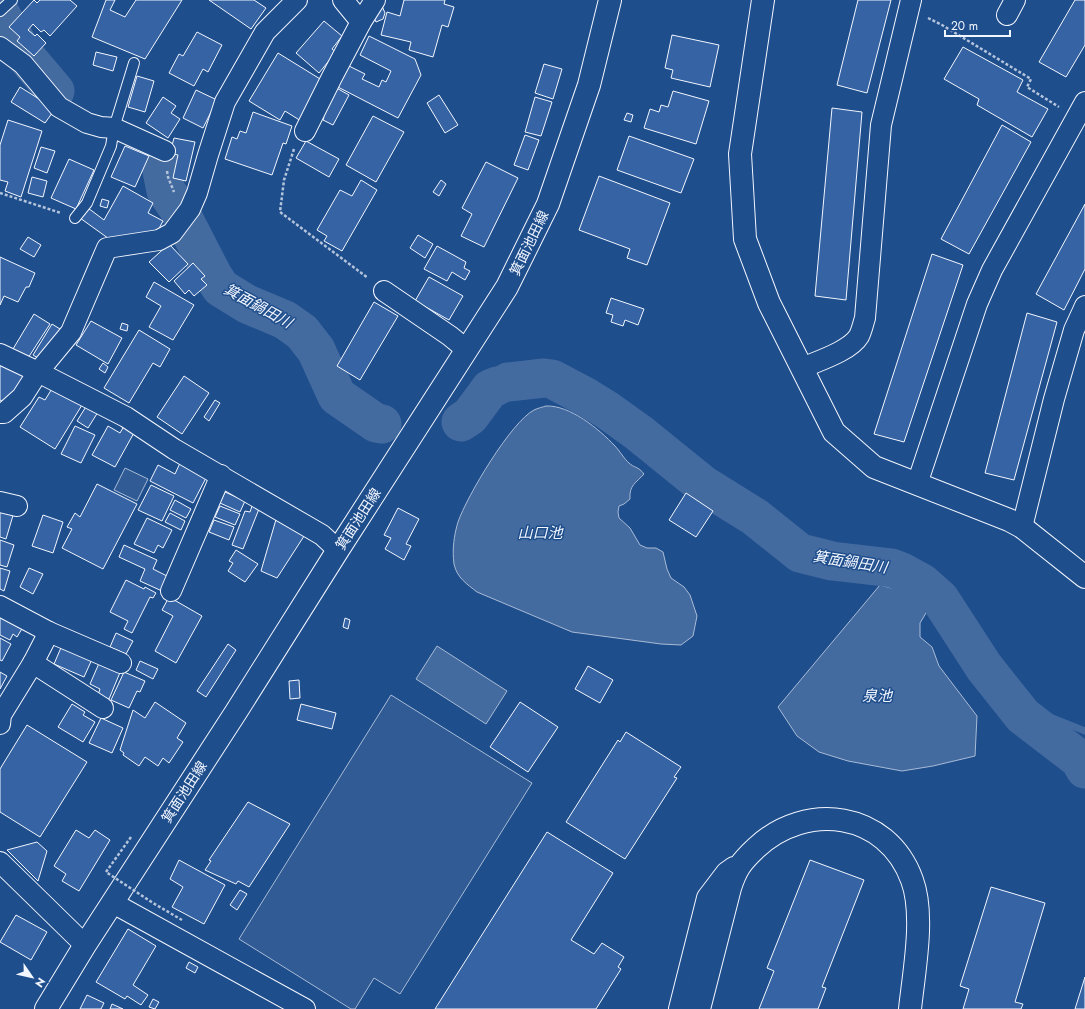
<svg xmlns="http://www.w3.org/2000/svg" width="1085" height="1009" viewBox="0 0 1085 1009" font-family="Jost,'Noto Sans JP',sans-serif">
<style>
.built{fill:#305b95;stroke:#a8bbd7}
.water{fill:#446ba0;stroke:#a8bbd7}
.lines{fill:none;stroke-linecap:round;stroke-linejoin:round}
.stream{stroke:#446ba0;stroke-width:7}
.river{stroke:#446ba0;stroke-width:39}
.building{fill:#3563a3;stroke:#f2f6ff}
.lane-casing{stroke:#f2f6ff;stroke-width:12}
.street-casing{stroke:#f2f6ff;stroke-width:22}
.secondary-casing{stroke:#f2f6ff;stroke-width:24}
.primary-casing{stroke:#f2f6ff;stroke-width:24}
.path{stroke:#b3c4dc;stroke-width:2.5;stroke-dasharray:3 2;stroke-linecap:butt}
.lane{stroke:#1f4e8c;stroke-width:10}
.street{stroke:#1f4e8c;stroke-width:20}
.secondary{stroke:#1f4e8c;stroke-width:22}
.primary{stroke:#1f4e8c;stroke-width:22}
.path-bridge{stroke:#b3c4dc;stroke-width:2.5;stroke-dasharray:3 2;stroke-linecap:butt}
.labels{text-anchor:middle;stroke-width:3;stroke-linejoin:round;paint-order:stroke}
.street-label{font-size:14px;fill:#f2f6ff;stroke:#1f4e8c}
.water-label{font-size:15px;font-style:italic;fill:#f2f6ff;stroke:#1f4e8c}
</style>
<rect width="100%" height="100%" fill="#1f4e8c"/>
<g class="built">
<polygon points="125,468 148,479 137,501 114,490"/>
<polygon points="391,695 532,783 400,994 374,978 355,1009 351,1009 239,939"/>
</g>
<g class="water">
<path d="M546,406C570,405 599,429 615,446C619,450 625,460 629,463C634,468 638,466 644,474C636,483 629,485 630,499L624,504L619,506L618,512L619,518L630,528L640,545L647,548H656L663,552L667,569L671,578L684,587L690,595L697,616L693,636L681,645L661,644L572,632L477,592C467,584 457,578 454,564C452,550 454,535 458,522C467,496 511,422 534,410C538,408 543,407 546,406Z"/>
<polygon points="880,585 910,593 929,608 920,623 920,637 932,647 939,666 977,716 975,756 933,766 902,771 848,761 819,752 797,736 778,707"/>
<polygon points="437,646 507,691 486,724 416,679"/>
</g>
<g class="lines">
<polyline class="stream" points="1014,704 1030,709 1085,731"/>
<g class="river">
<polyline points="0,13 22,52 55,91"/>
<polyline points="161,166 166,191 178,208 213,276 221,288 247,304 285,320 302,332 316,350 337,396 376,423 382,424"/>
<polyline points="508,382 544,378 552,379 586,397 607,410 639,433 702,484 755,517 800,553 832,561 892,568 902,572 922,583 940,599 984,667 1023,716 1079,759 1085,769"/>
<polyline points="461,422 470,416 490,389 497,386"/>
</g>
</g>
<g class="building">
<polygon points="34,0 37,3 40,0 70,0 77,6 50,36 44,30 41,32 33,24 28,30 35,36 37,34 46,43 34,56 17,41 20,37 9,27"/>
<polygon points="106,0 115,0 110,10 125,17 136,0 182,0 145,59 92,37"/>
<polygon points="209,0 254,0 266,8 251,29"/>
<polygon points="404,0 445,0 444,4 454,7 448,27 442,25 433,57 409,50 411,42 381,35 387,12 400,16"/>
<polygon points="858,0 891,0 867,93 837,85"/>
<polygon points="1075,0 1085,0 1085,45 1066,77 1039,62"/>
<polygon points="382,6 385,13 383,19 376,22 371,11"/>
<polygon points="324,21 342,36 332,49 336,52 319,73 296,53"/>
<polygon points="197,32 222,45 208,72 203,69 194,86 169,73 179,54 183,56"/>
<polygon points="672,35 719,45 710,87 671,78 673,70 665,68"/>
<polygon points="369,36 415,59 421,75 398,118 334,85 345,64 365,74 362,79 379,87 382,80 386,82 391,71 360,55"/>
<polygon points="963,47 1023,80 1017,92 1048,109 1032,137 977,105 979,99 944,79"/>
<polygon points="96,52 117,57 113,71 93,65"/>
<polygon points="278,53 325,82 301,121 285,111 280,120 249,101"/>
<polygon points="544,64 562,69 553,99 535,93"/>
<polygon points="137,76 154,81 145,112 128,107"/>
<polygon points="333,86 349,95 333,125 323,120 324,117 318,114"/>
<polygon points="20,87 55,109 45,123 11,102"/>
<polygon points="196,90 217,100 203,128 183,118"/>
<polygon points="673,91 709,101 696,144 644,128 650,109 659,112 661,105 668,107"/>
<polygon points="439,95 458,125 445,133 427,103"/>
<polygon points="163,97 176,106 171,113 180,119 168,138 146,123"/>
<polygon points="535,97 552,102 541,136 525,132"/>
<polygon points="832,108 862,112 846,300 815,296"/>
<polygon points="253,112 292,126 286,144 283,143 272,175 225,159 232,137 237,139 240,131 246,133"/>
<polygon points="627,113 633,115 631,122 624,120"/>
<polygon points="373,116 404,132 376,182 346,165"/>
<polygon points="8,120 42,131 21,197 5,191 8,182 0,180 0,145"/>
<polygon points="1002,125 1031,142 969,254 941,239"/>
<polygon points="525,135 539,140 528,170 514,165"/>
<polygon points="629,136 694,159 681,193 617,170"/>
<polygon points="174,138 195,142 186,181 173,178 178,155 170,153"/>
<polygon points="306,141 339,159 329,177 296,158"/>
<polygon points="125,146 149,156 135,187 111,177"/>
<polygon points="41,147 55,151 47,173 34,168"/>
<polygon points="69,159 94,170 76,209 51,198"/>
<polygon points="486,162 518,178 484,247 461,236 472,214 462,208"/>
<polygon points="599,176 670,203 647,265 627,258 630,249 579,230"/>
<polygon points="32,177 47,181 43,197 28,193"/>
<polygon points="361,180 377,190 342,251 324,241 327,236 317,230 340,190 352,196"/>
<polygon points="441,180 446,184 439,196 433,192"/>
<polygon points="123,186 153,203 148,213 163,221 156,234 112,241 80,218 88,208 104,220"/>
<polygon points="102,199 109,201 107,208 100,206"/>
<polygon points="1085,204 1085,269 1064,310 1036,294"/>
<polygon points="418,235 433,244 425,258 410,248"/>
<polygon points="28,237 41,245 34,257 20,249"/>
<polygon points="169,244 188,264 169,282 149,262"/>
<polygon points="437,246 466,262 464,268 470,271 465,280 452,272 447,281 424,269"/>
<polygon points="932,254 963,265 904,442 874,434"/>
<polygon points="0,257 35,273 29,287 26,287 18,302 4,296 0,305"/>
<polygon points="193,263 205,276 201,279 207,285 194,296 189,290 185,294 174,281"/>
<polygon points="429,277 463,296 449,320 415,301"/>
<polygon points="154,282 194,305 173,340 149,327 161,306 146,297"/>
<polygon points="611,298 644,309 638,325 625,320 623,326 611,322 613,315 606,313"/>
<polygon points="374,302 398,316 360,380 337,366"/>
<polygon points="1027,313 1057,322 1014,480 985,473"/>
<polygon points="34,314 50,324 28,358 13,349"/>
<polygon points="91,321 122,338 108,364 76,345"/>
<polygon points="122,323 128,325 127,331 120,329"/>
<polygon points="52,324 60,329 41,360 33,355"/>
<polygon points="139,330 170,349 160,367 153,363 129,403 104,388"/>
<polygon points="0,359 25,374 6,404 0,400"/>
<polygon points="103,363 108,367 105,373 99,369"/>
<polygon points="184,376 209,393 182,434 157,417"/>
<polygon points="53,387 82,405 55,449 20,427 39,397 45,400"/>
<polygon points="215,400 220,403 209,421 204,417"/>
<polygon points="87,405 98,412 88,428 77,421"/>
<polygon points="75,426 95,435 81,463 61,454"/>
<polygon points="108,426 120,433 124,426 135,431 115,467 92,455"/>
<polygon points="180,463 207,476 193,503 150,481 158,465 175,474"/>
<polygon points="97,484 137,504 103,569 62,548 72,529 67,527 75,513 80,517"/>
<polygon points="151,485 174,496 162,521 138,510"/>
<polygon points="225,492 245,501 240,512 220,503"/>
<polygon points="686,493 713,511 696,537 669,520"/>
<polygon points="175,500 191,509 186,518 170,510"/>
<polygon points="220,506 240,514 235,525 215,517"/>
<polygon points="252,506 259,509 243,549 232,545 245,511 250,512"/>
<polygon points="0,508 14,512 6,539 0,537"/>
<polygon points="398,508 419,519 406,544 411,546 404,560 385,549 391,538 384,535"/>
<polygon points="170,513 185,521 181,530 165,522"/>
<polygon points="43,515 63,522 53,553 32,546"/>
<polygon points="277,516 306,533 277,578 261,571"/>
<polygon points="147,518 172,530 163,548 158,545 154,553 134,544"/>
<polygon points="214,520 234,527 229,540 209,532"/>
<polygon points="0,540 14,545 7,567 0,565"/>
<polygon points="124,545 157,560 153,569 169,577 162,591 140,581 145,569 119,557"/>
<polygon points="236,550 258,564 245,582 228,571 233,563 229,561"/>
<polygon points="0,568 10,571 4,591 0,589"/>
<polygon points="29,568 43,574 33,594 20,587"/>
<polygon points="126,580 144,589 145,587 156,593 153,598 150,597 132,633 124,629 128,621 110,612"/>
<polygon points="169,597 202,616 176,663 155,651 173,616 162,610"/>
<polygon points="0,614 23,627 17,637 13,634 10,640 0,635"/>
<polygon points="345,618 350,620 348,629 343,627"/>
<polygon points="116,633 133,641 126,654 110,647"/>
<polygon points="0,638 11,644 2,661 0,660"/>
<polygon points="63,643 93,657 84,677 54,664"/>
<polygon points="228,644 236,650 206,697 197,691"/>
<polygon points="100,661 121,670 109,699 98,695 100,689 90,684"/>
<polygon points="140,661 158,669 153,679 136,670"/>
<polygon points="588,666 613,680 600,703 575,689"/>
<polygon points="0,672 7,676 0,689"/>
<polygon points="124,672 145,681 140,692 137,691 129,708 111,700"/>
<polygon points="299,680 300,698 290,699 289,681"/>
<polygon points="155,702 186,723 177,738 183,742 169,763 163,758 158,766 145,757 139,766 123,755 124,753 120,750 133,710 145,718"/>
<polygon points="520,702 558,727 528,772 490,747"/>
<polygon points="72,704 85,712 83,715 95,722 83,742 58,727"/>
<polygon points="301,704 336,713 332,729 297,720"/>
<polygon points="101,718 123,728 112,753 89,743"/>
<polygon points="27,725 87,762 40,837 0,812 0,769"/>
<polygon points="626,732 681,767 674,777 677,778 625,859 566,822 618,740 620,742"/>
<polygon points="248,802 290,824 249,887 238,881 236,884 205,870 211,861 209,860"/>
<polygon points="76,830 89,838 95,830 110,840 79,891 62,881 66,874 54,866"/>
<polygon points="547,832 613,873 571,940 594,954 602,943 624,957 618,967 621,969 596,1009 435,1009"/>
<polygon points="37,842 47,851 38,881 7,850"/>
<polygon points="179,860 225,885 204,924 172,907 183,887 170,879"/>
<polygon points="810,860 864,880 822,987 826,988 818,1009 759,1009 774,971 767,968"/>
<polygon points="991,887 1045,903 1015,1002 1023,1004 1021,1009 963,1009 969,989 960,986"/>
<polygon points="240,890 247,894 237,910 230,905"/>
<polygon points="16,915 47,932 31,960 0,942"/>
<polygon points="128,929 156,946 133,985 148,995 141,1005 127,996 125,999 96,982"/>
<polygon points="189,962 198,967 195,973 186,968"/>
<polygon points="1085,977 1085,1009 1075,1009"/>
<polygon points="87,995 104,1003 101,1009 80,1009"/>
<polygon points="153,999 159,1002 155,1009 149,1007"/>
<polygon points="112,1004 123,1009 110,1009"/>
</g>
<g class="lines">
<defs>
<g id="lane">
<polyline points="0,11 12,0"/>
<polyline points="75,218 87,203 111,146 114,128 134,63"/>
</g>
<g id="street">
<polyline points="343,0 361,22"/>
<polyline points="1007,15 1015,0"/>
<polyline points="0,47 23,64 59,107 87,123 101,127 114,128 165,151"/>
<polyline points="305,131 332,77 361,22 375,0"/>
<polyline points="384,291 450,336 467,350"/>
<polyline points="0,354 38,372 126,417 174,449 322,535 338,550"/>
<path d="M802,368C818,361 850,351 859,336C862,330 863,324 865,318L881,125L911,0"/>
<polyline points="0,413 4,413 22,397 38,372 71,332 107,248 159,240 172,233 190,209 197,193 208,155 225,102 265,32 297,0"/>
<polyline points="917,484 977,304 992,270 1085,102"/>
<polyline points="0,502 17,506"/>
<polyline points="1022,527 1054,399 1074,330 1085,306"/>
<polyline points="171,591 221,475"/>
<polyline points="0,606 49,632 121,663"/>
<polyline points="33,663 103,708"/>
<polyline points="0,724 1,715 33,663 49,632"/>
<polyline points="0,862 85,945"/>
<polyline points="113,903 305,1009"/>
</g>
<g id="secondary">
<polyline points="763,0 740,154 745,239 769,303 834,432 874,467 1009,520 1022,527 1085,577"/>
<polyline points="680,1009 708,898 727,873 734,868"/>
<path d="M699,1009L730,888C736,869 741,862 756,848C806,801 887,811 912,880C925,915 914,971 910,1009"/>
</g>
<polyline id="primary" points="46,1009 85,945 236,712 338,550 507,287 548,204 589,85 610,0"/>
</defs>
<use href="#lane" class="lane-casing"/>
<use href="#street" class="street-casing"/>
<use href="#secondary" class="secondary-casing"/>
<use href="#primary" class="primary-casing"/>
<g class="path">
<polyline points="928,18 942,25 1031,79 1027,87 1059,107"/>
<polyline points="294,149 284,180 280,212 368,278"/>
<polyline points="167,171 168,177 174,192"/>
<polyline points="0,193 61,213"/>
</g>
<use href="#lane" class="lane"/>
<use href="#street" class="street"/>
<use href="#secondary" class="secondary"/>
<use href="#primary" class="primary"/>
<polyline class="path-bridge" points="131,837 106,872 153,903 182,920"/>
</g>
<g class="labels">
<g class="street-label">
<text transform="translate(529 243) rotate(-64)" y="5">箕面池田線</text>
<text transform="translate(358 519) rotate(-57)" y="5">箕面池田線</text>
<text transform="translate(184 792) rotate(-57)" y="5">箕面池田線</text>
</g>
<g class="water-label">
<text transform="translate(258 306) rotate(29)" y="5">箕面鍋田川</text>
<text x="540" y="538">山口池</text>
<text transform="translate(850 562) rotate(9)" y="5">箕面鍋田川</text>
<text x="877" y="701">泉池</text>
</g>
</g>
<g transform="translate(32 977) rotate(124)" stroke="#1f4e8c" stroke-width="3" paint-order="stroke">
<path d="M0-3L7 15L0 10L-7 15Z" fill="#f2f6ff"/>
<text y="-6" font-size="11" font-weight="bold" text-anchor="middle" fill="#f2f6ff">N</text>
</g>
<path d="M945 30v6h65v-6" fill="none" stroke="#f2f6ff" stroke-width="2"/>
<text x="951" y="30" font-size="12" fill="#f2f6ff" stroke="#1f4e8c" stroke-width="3" paint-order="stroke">20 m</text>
</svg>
